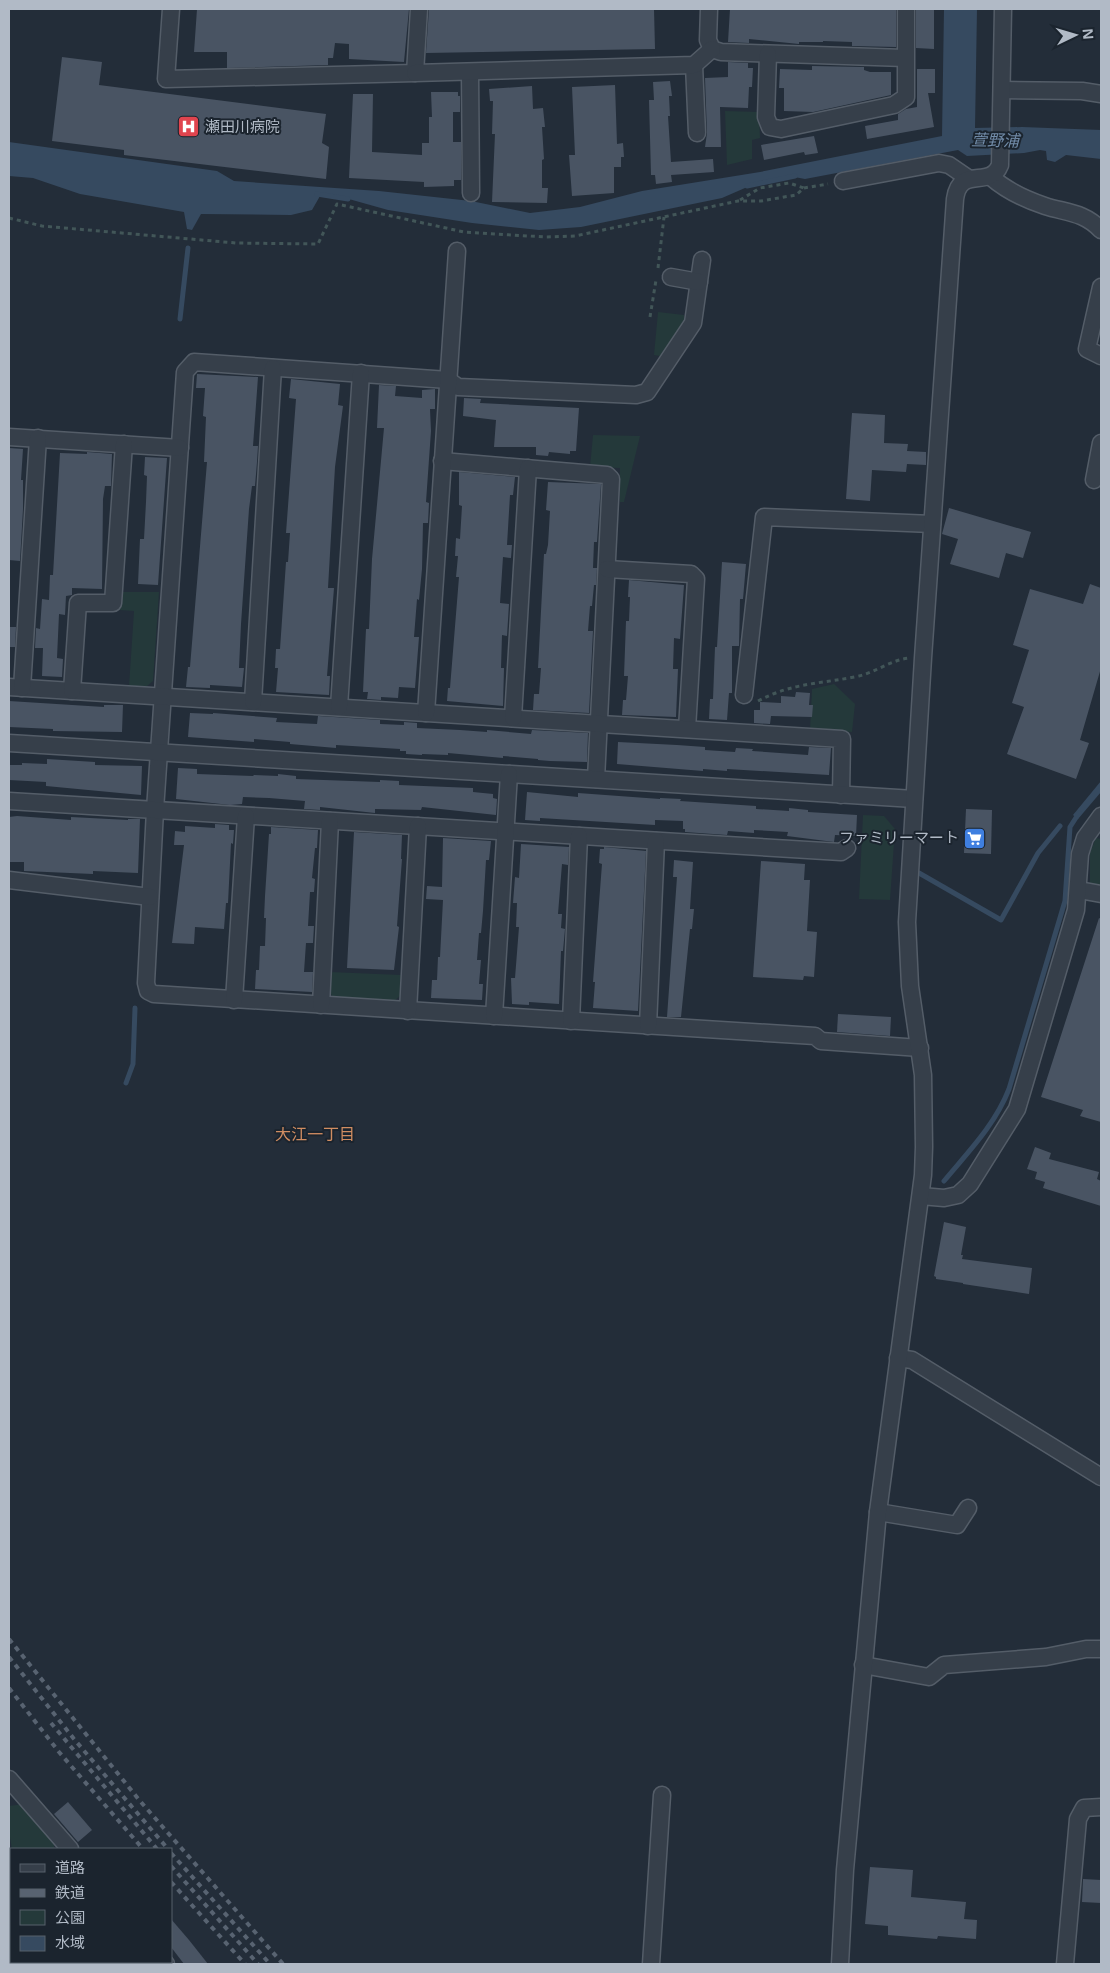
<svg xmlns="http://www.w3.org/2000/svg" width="1110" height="1973" viewBox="0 0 1110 1973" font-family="'Open Sans','Noto Sans JP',sans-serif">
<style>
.green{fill:#24393a}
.water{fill:#364a60}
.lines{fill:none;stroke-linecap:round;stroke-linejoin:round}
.stream{stroke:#364a60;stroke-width:5}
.building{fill:#495463}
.minor-casing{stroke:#545d68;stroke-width:19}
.path{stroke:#425658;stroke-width:3;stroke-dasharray:4 4;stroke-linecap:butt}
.minor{stroke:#363f4a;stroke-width:16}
.rail{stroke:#586371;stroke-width:4;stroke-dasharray:5 5;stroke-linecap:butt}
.labels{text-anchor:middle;stroke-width:4;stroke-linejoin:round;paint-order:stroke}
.poi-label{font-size:15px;fill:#b1bac6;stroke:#1b242e;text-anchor:start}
.water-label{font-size:16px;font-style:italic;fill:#728ca9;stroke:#1b242e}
.neighbourhood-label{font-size:16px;fill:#d08d62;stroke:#1b242e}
</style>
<rect width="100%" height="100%" fill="#232d39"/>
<g class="green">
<polygon points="725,111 759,112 760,138 752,140 752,159 727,165"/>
<polygon points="658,312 684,315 684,322 660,356 654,355"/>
<polygon points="593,435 640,436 624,502 620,502 620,468 590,467"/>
<polygon points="120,592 159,592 153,681 147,686 129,686 134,611 119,610"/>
<polygon points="834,684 855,704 852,732 810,731 812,689"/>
<polygon points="863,815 884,816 895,829 890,900 859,899"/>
<polygon points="1096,838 1101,839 1101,886 1090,884 1090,852"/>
<polygon points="330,972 401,975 400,996 393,1002 335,999 329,992"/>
<polygon points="24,1804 54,1842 54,1848 12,1849 9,1832 9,1806"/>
</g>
<g class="water">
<polygon points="944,9 977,9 975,128 1022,127 1101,130 1101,159 1066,155 1055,162 1047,160 1046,151 1040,150 1024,153 967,156 958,150 805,179 789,176 761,181 722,198 581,227 539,230 472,223 388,210 331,194 320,196 312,210 291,215 201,214 192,230 187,229 184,212 80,194 33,178 9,176 9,142 217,171 234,181 379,191 471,201 530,213 580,207 642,191 760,172 942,136"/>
<polygon points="1101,781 1101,792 1078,819 1073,815"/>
</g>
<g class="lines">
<g class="stream">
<polyline points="747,186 795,176"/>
<polyline points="317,194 348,199"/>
<polyline points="180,319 188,248"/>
<polyline points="919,873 1001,920 1038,853 1060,826"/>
<polyline points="126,1083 133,1064 135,1008"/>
<path d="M944,1181C968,1152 995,1125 1009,1089L1065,901L1070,827L1079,813"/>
</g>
</g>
<g class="building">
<polygon points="197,9 409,9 404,62 349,59 349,44 335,43 333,58 328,58 328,65 227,68 227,52 194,52"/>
<polygon points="429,9 654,9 655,49 426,53"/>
<polygon points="730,9 896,9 896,47 852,46 852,42 823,41 823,42 799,42 799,44 749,39 749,43 728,42"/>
<polygon points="916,9 934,9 934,49 916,48"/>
<polygon points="62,57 102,62 99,85 326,114 322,143 329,147 326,179 124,155 124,150 52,141"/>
<polygon points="728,62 748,63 748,68 753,68 752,87 749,87 748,108 720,107 721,147 705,147 707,133 705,78 728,77"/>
<polygon points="812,66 864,67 864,70 870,72 891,72 891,95 813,112 784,111 784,88 779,88 780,69 812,70"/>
<polygon points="917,69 935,69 935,93 928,93 934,127 867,139 865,126 898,120 898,114 906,109 917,107"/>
<polygon points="670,81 672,96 669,96 670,116 668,116 671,162 713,159 714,172 671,175 672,182 656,184 655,175 651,175 649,100 654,100 653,82"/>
<polygon points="615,85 617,144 623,143 624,157 621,157 621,167 614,167 614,193 572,196 569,155 575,155 572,87"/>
<polygon points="532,86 533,109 543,108 545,127 542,127 544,159 542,160 542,188 548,188 547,203 492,202 495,134 492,134 493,101 490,101 489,89"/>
<polygon points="431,92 458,92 458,96 460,96 460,112 453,112 453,142 461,142 461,180 454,180 454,186 424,187 424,182 349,178 353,94 373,94 372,152 422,155 422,143 429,143 429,117 432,117"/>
<polygon points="814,136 818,153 805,155 804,152 764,160 761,145"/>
<polygon points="197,374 258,377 253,446 258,446 257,462 255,486 252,486 249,509 241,624 239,668 244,668 242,687 210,685 210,688 186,687 188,667 190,667 207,462 204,462 206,417 203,416 205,388 196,388"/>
<polygon points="291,379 340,384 338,405 343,406 335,467 328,588 334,588 327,676 330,676 329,695 276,692 278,668 275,668 276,649 280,649 286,562 288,562 290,533 286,533 296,399 289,398"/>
<polygon points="379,385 396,386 395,396 422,398 422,390 435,389 435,409 430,409 431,431 426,502 429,503 428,523 423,523 422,569 419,600 417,599 414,637 419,637 415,688 399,687 398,698 381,697 381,700 367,699 368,692 363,692 366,629 369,629 372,559 384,428 377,428"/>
<polygon points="464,398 481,399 480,403 579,408 576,451 570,451 570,454 549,452 548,456 536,455 536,447 494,447 496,420 463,416"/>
<polygon points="852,413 885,415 884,443 908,444 907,451 926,452 926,465 907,464 906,472 872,470 870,501 846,499"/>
<polygon points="9,448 23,449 21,480 23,480 23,509 20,561 9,560"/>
<polygon points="87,452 112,454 111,486 105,486 103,499 102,589 72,588 72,595 66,596 65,615 59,614 57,658 63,659 62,677 42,676 43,648 35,648 36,628 40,629 42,599 49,600 50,575 53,575 60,453 87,454"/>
<polygon points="145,457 167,458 158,585 138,584 140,539 144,539 146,502 147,476 144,475"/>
<polygon points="459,472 515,477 513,495 510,495 507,545 512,545 511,558 503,557 500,603 509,604 507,636 502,635 501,668 504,668 503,706 447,701 448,688 450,688 459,577 456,577 458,556 455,556 456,538 460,539 462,506 459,505"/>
<polygon points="548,482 601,484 597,542 594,542 593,568 597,568 596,585 594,585 592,606 590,606 588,631 593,631 589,713 533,710 534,694 539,694 541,668 538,668 544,554 546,554 548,545 550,511 546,510"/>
<polygon points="949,508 1031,532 1023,558 1006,553 999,578 950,564 958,539 942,534"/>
<polygon points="722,562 746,564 743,599 740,599 739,646 732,646 732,693 729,693 727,720 709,719 710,699 713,699 715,647 717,647"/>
<polygon points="629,580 684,585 680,639 674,638 673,669 678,669 676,717 622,715 623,700 626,700 628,676 624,676 626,621 629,621 630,597 628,597"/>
<polygon points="1090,584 1101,588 1101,668 1080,740 1089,743 1076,779 1007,754 1024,707 1012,703 1029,650 1013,645 1030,589 1083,604"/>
<polygon points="9,627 16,627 15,647 9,647"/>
<polygon points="796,692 810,693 809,705 813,705 812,717 771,716 770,724 754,723 754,710 760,710 760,702 781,703 781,696 795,697"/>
<polygon points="9,701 104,707 104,705 123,705 122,732 53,731 53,729 9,727"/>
<polygon points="190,713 213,714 213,713 277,718 276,722 317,724 318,716 380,720 380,724 404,725 404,722 417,723 417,728 460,730 487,732 487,730 531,734 532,730 588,733 587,762 550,761 538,760 538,759 503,756 503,758 448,753 448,755 422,754 422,755 406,754 406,751 400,751 400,749 336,745 336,748 290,744 290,742 254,739 254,742 188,737"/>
<polygon points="618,742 677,745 705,747 705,750 735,752 736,748 753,749 752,751 808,755 809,747 831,748 829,775 727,769 727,771 703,769 703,771 617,764"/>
<polygon points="47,759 95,762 95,765 142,766 141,795 46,786 46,782 9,780 9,765 22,765 22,763 47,764"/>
<polygon points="178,768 197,769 197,774 253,776 254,775 278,776 278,774 296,776 296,779 380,782 380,780 399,781 399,785 473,788 473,792 493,794 493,798 497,799 496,815 422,807 421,810 375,809 375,813 320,807 320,810 304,809 305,801 269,798 243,797 242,804 230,805 176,799"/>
<polygon points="527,792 578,797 578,793 660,799 660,798 681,799 680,801 756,806 756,809 789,811 789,808 808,810 808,812 857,815 856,836 835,835 834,842 787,836 788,832 754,830 754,833 728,831 727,835 685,832 685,829 683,829 683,821 655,820 655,825 540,818 540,821 525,820"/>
<polygon points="966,809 992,810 991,854 964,853"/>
<polygon points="17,816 71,820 71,817 128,820 128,819 140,819 138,873 93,871 93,874 24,871 24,862 9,862 9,817"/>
<polygon points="215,824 229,825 229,830 234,830 233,844 231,843 228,903 226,903 224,929 195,927 194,944 172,943 184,845 174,845 175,831 185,832 185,826 215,828"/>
<polygon points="271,827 318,830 317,848 315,848 312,878 315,879 314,892 310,892 308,926 314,926 313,943 306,943 304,972 313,972 312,992 255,989 256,970 259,970 260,946 265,946 266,918 264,918 265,896 269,834 271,834"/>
<polygon points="354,832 402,835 401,859 402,859 397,926 399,927 394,970 347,968"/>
<polygon points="443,838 491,841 489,860 486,860 483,911 481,933 479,933 477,960 481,960 479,984 483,984 482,1000 431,998 432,980 437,980 438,957 440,957 443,900 426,899 427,886 442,887"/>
<polygon points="521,844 569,847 568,865 562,864 558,914 562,914 561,928 565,929 563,951 561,951 559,1004 529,1002 529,1005 512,1004 511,978 515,978 519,927 516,927 517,903 513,903 515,877 519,878"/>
<polygon points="604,847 646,851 638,1011 593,1008 595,982 593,982 602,864 599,863 600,849 604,849"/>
<polygon points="674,860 693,862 690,909 694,909 692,929 690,929 681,1017 667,1017 677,877 673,877"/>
<polygon points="761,861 805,864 804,880 810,880 807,931 817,932 814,977 804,976 803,980 753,977"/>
<polygon points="1099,918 1101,919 1101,1122 1080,1116 1083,1110 1041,1097"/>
<polygon points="838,1014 891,1017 890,1036 837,1032"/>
<polygon points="1035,1147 1051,1153 1049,1159 1099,1172 1097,1179 1101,1181 1101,1206 1043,1188 1045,1182 1035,1179 1037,1172 1027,1169"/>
<polygon points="944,1222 966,1227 961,1255 963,1255 962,1259 1032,1268 1029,1294 963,1284 963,1283 936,1279 936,1277 934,1276"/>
<polygon points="68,1802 92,1830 78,1842 54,1814"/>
<polygon points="870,1867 913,1870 911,1897 966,1902 964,1919 977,1920 976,1939 938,1936 937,1939 888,1935 888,1926 865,1924"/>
<polygon points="1083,1879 1101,1880 1101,1903 1082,1902"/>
<polygon points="171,1919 189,1940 208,1964 184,1964 171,1947"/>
</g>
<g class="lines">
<defs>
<g id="minor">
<polyline points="171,9 166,79 415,73 419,9"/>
<polyline points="709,9 708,40 712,49 721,52 905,58"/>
<polyline points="768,54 766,117 770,127 781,129 894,105 906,97 906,9"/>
<polyline points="694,65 697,133"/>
<polyline points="470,72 471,193"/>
<polyline points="415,73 694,65 712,49"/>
<polyline points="1002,90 1082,91 1101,94"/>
<path d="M991,177C1007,191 1024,199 1045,206C1067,213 1084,212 1101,230"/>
<polyline points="843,181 939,163 949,165 968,178"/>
<polyline points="702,260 693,323 647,392 636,395 458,387 448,380 194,362 185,372 155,810 146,983 148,991 154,994 815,1036 821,1041 920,1048"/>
<polyline points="671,277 699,282"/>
<polyline points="1101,287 1087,349 1101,356"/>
<polyline points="9,437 180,448"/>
<polyline points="442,461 607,475 611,479 596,779"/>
<polyline points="1094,480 1101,443"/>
<polyline points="607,569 691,574 696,579 687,729"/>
<polyline points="9,687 842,739 841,795"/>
<polyline points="22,688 38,438"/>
<polyline points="72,691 78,603 113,603 124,444"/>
<polyline points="744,695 764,517 932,524"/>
<polyline points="253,702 273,368"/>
<polyline points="339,707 361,373"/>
<polyline points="426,713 457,251"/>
<polyline points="513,718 528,468"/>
<polyline points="9,743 914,799"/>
<polyline points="9,801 841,852 847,848"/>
<polyline points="9,880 150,897"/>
<polyline points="1079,890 1101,894"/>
<polyline points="234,1000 246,816"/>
<polyline points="321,1005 330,821"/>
<polyline points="408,1011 418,826"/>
<polyline points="494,1016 509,774"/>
<polyline points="571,1021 579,836"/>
<polyline points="648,1026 656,841"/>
<polyline points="921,1196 944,1198 958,1195 970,1184 1017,1109 1076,910 1080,854 1085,838 1101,816"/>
<polyline points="898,1358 912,1360 1101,1477"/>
<polyline points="878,1512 957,1525 968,1508"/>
<polyline points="863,1665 929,1677 944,1665 1046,1657 1086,1649 1101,1649"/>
<polyline points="9,1779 70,1849"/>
<polyline points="9,1863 11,1863"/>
<polyline points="9,1921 11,1923"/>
<polyline points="164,1962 166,1964"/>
<polyline points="651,1964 662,1795"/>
<path d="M840,1964L845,1870L878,1512L923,1175L924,1147L923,1075L910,986L907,922L923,658L955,199C960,164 990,190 1000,165L1003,9"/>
<polyline points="1065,1964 1078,1819 1084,1808 1101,1807"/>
</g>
</defs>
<use href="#minor" class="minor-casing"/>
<g class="path">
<polyline points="740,200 760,188 789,183 804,188"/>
<polyline points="9,218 42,226 236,243 318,244 337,204 464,232 545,237 575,236 738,201 761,201 796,195 804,188 828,184"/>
<polyline points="658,268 664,217"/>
<polyline points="650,317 656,280"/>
<path d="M758,701C794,682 822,684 859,676C876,672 893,659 910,658"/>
</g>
<use href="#minor" class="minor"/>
<g class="rail">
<polyline points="9,1639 140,1801 283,1964"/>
<polyline points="9,1657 74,1739 168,1849"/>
<polyline points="9,1688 59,1752 143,1849"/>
<polyline points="51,1723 157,1849"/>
<polyline points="171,1853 270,1964"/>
<polyline points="171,1866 258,1964"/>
<polyline points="171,1882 245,1964"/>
</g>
</g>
<defs>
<symbol id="hospital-square" viewBox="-11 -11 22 22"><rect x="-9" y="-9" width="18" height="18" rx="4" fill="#e0444e" stroke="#1b242e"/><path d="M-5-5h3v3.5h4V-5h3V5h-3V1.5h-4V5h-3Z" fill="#fff"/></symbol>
<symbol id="supermarket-square" viewBox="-11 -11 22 22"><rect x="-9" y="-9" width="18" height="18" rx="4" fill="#3f7fe0" stroke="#1b242e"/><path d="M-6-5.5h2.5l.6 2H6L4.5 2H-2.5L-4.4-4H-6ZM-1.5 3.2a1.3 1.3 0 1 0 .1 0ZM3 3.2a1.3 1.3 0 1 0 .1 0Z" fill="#fff"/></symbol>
</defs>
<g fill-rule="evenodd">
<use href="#hospital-square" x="176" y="114" width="25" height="25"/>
<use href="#supermarket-square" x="962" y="826" width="25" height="25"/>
</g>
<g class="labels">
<g class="poi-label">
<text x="205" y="132">瀬田川病院</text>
<text x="959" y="843" text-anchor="end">ファミリーマート</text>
</g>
<g class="water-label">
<text transform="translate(995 140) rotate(1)" y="6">萱野浦</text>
</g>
<g class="neighbourhood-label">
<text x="315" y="1140">大江一丁目</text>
</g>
</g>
<rect width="1110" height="1973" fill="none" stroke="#b1bac6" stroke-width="20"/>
<rect x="10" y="1848" width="162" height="115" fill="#1b242e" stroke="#57606b"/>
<rect x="20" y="1864" width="25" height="8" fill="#363f4a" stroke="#57606b"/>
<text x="55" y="1873" font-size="15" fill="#b1bac6">道路</text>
<rect x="20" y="1889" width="25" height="8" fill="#586371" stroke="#57606b"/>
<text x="55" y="1898" font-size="15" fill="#b1bac6">鉄道</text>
<rect x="20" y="1910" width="25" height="15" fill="#24393a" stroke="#57606b"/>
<text x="55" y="1923" font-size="15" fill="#b1bac6">公園</text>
<rect x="20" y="1936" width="25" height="15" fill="#364a60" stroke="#57606b"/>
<text x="55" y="1948" font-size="15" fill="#b1bac6">水域</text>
<g transform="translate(1075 35) rotate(85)" stroke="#1b242e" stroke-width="4" paint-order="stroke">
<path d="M0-4L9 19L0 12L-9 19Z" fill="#b1bac6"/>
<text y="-8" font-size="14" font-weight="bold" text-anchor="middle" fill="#b1bac6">N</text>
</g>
</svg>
